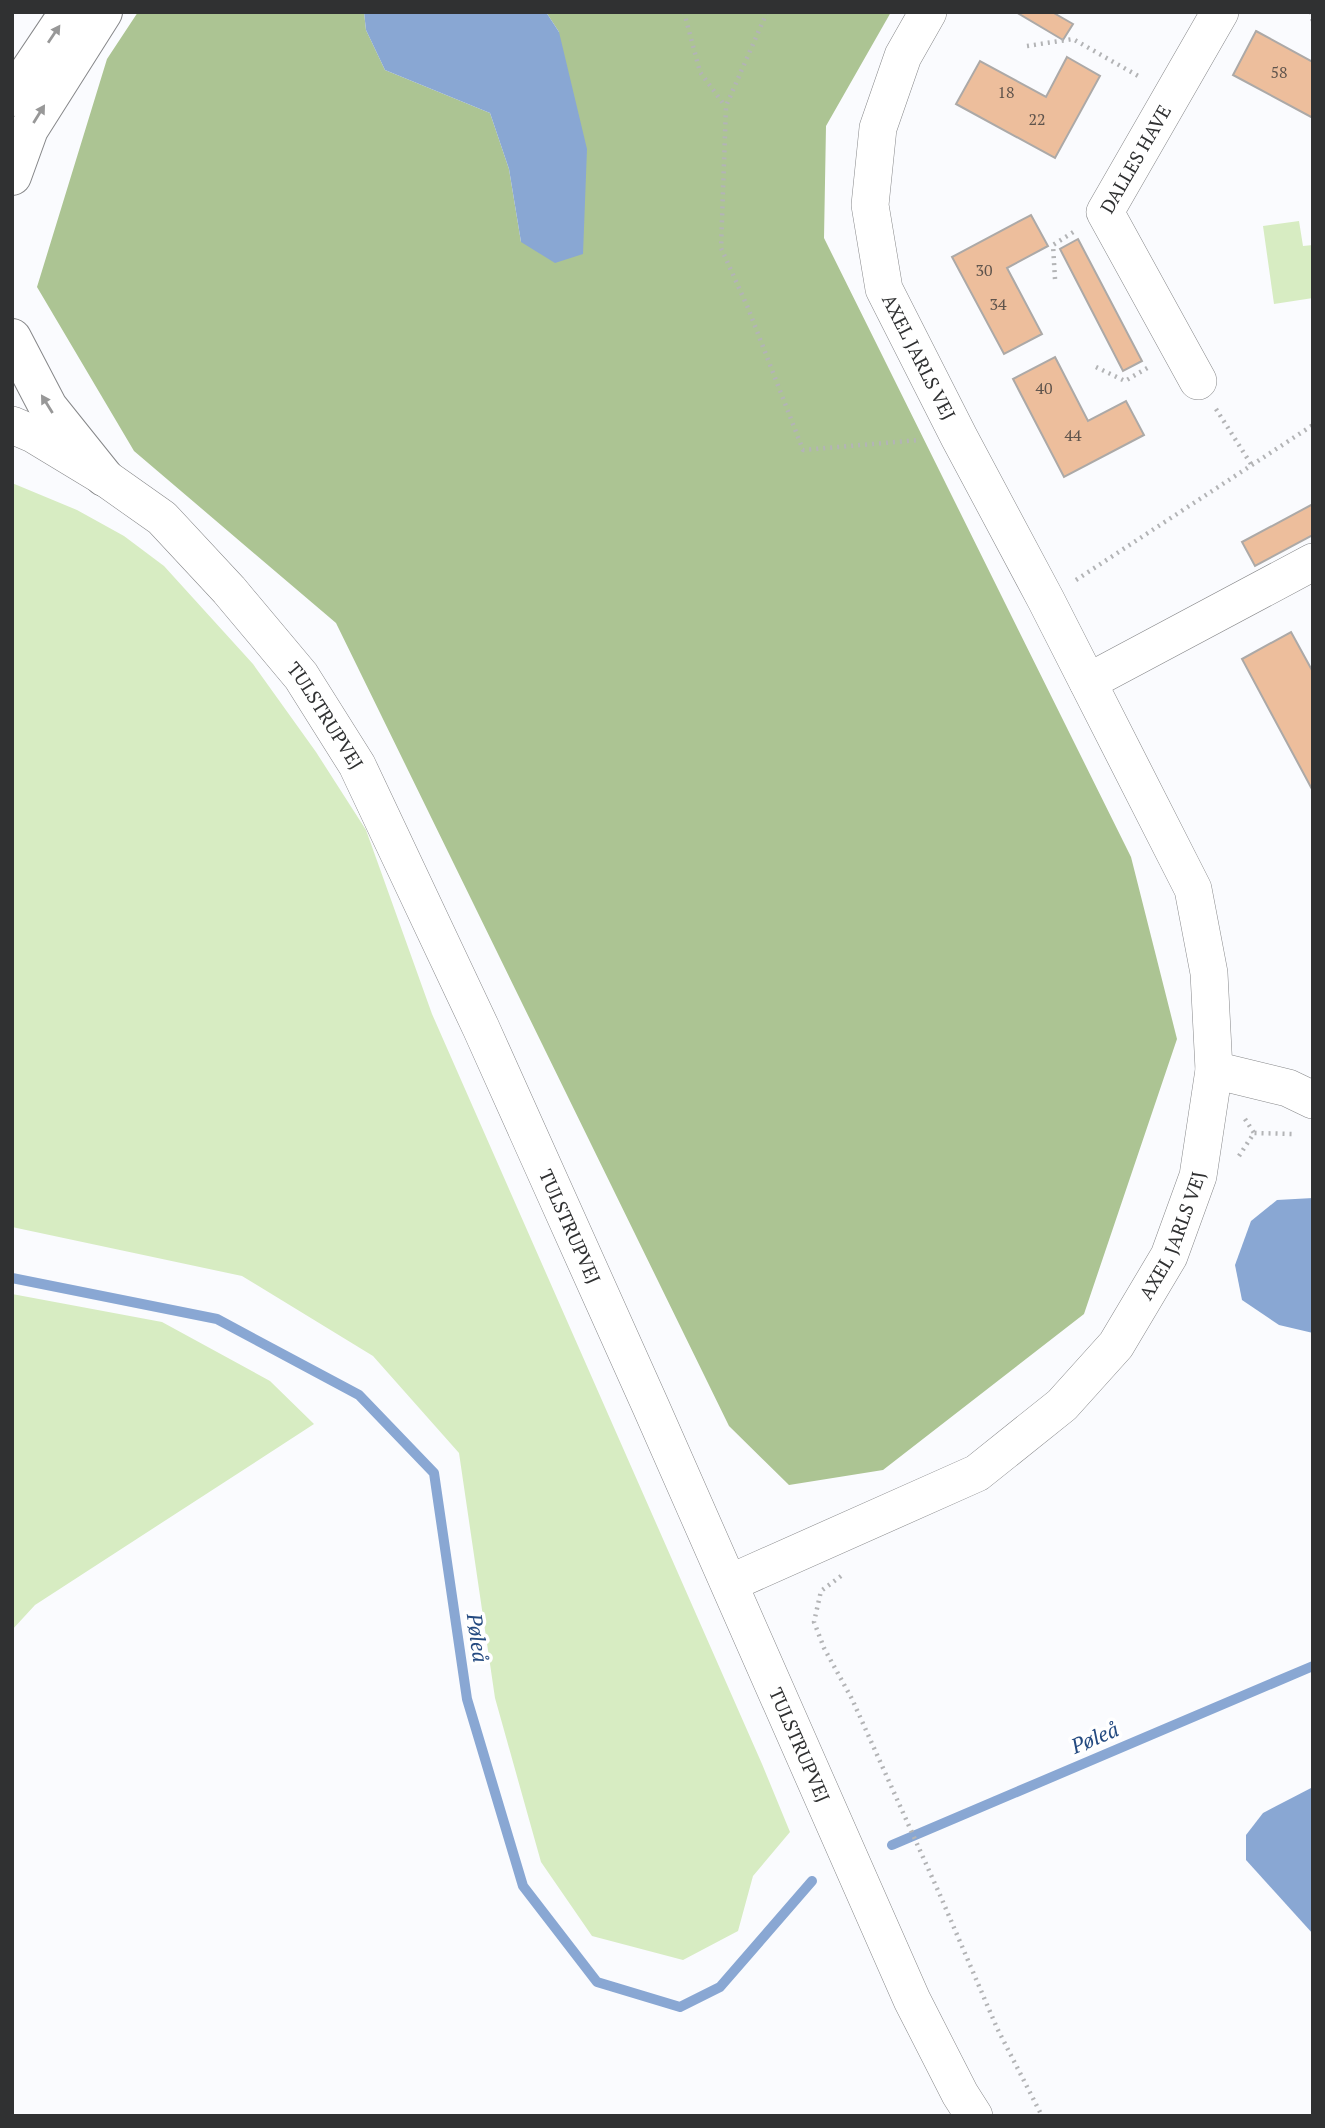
<svg xmlns="http://www.w3.org/2000/svg" width="1325" height="2128" viewBox="0 0 1325 2128" font-family="'PT Serif',serif">
<style>
.green{fill:#d7ecc2}
.forest{fill:#acc493}
.water{fill:#89a7d3}
.lines{fill:none;stroke-linecap:round;stroke-linejoin:round}
.stream{stroke:#89a7d3;stroke-width:10}
.building{fill:#edbe9c;stroke:#aca9a7;stroke-width:2}
.minor-casing{stroke:#868789;stroke-width:38}
.highway-casing{stroke:#868789;stroke-width:40}
.path{stroke:#b3b4b6;stroke-width:4.5;stroke-dasharray:2 5;stroke-linecap:butt}
.minor{stroke:#fff;stroke-width:37}
.highway{stroke:#fff;stroke-width:38}
.oneway{fill:#989898}
.labels{text-anchor:middle;stroke-width:7;stroke-linejoin:round;paint-order:stroke}
.number-label{font-size:16px;fill:#5f544c}
.street-label{font-size:19px;fill:#303132;stroke:#fff}
.water-label{font-size:21px;font-style:italic;fill:#244a80;stroke:#fff}
</style>
<rect width="100%" height="100%" fill="#fafbfe"/>
<g class="green">
<polygon points="1299,221 1303,246 1313,245 1313,298 1274,304 1263,226"/>
<polygon points="12,483 77,510 124,536 164,566 253,664 316,752 366,830 432,1014 762,1764 790,1832 753,1876 738,1931 683,1960 592,1936 541,1862 495,1698 459,1453 373,1356 242,1276 12,1227"/>
<polygon points="12,1294 162,1322 270,1381 314,1424 35,1605 12,1630"/>
</g>
<polygon class="forest" points="138,12 364,12 366,30 385,70 490,113 509,169 521,242 559,32 546,12 891,12 826,126 824,238 1131,857 1177,1039 1084,1314 883,1470 789,1485 729,1426 336,623 134,451 37,287 107,59"/>
<g class="water">
<polygon points="364,12 546,12 559,32 587,149 583,254 555,263 521,242 509,169 490,113 385,70 366,30"/>
<polygon points="1313,1198 1313,1333 1279,1325 1242,1300 1235,1265 1251,1221 1277,1200"/>
<polygon points="1313,1787 1313,1934 1246,1860 1246,1835 1263,1813"/>
</g>
<g class="lines">
<g class="stream">
<polyline points="12,1278 217,1319 359,1395 434,1473 467,1699 523,1886 597,1982 680,2007 720,1987 812,1881"/>
<polyline points="892,1845 1313,1666"/>
</g>
</g>
<g class="building">
<polygon points="1016,12 1052,12 1073,24 1063,40"/>
<polygon points="1256,31 1313,62 1313,118 1233,75"/>
<polygon points="1067,57 1100,76 1055,158 956,104 980,61 1046,97"/>
<polygon points="1031,215 1048,246 1007,268 1042,334 1004,354 952,257"/>
<polygon points="1078,239 1142,361 1123,371 1060,249"/>
<polygon points="1055,357 1088,421 1126,401 1144,435 1064,477 1013,379"/>
<polygon points="1313,504 1313,535 1255,566 1242,542"/>
<polygon points="1291,632 1313,672 1313,791 1242,659"/>
</g>
<g class="lines">
<defs>
<g id="minor">
<path id="s1" d="M1198,381L1105,212L1220,12"/>
<path id="s2" d="M12,425L33,434L104,477L162,518L229,590L301,676L357,765L481,1028L651,1407L912,2000L960,2094L974,2116"/>
<polyline points="1088,682 1313,562"/>
<polyline points="1214,1070 1288,1088 1313,1100"/>
<path id="s3" d="M730,1583L977,1473L1062,1405L1116,1345L1169,1256L1198,1176L1214,1070L1209,973L1193,889L1046,600L959,437L884,289L870,205L878,128L903,56L928,12"/>
</g>
<g id="highway">
<polyline points="12,97 69,12"/>
<polyline points="12,176 29,129 103,12"/>
<polyline points="12,338 48,407 104,477"/>
</g>
</defs>
<use href="#minor" class="minor-casing"/>
<use href="#highway" class="highway-casing"/>
<g class="path">
<polyline points="684,12 700,72 725,106"/>
<polyline points="767,12 726,106 721,248 748,308 803,450 919,440"/>
<polyline points="1311,12 1313,22"/>
<polyline points="1027,46 1073,39 1140,77"/>
<polyline points="1055,279 1053,245 1075,231"/>
<polyline points="1096,367 1125,381 1149,367"/>
<polyline points="1216,409 1251,464"/>
<polyline points="1076,580 1313,425"/>
<polyline points="1245,1119 1254,1133"/>
<polyline points="1239,1156 1254,1133 1294,1134"/>
<polyline points="841,1576 821,1591 814,1622 824,1648 852,1699 940,1895 997,2028 1042,2116"/>
</g>
<use href="#minor" class="minor"/>
<use href="#highway" class="highway"/>
</g>
<defs><path id="oneway-solid" d="M-6-.8H1V-3.2L6.5 0L1 3.2V.8H-6Z" transform="scale(1.75)"/></defs>
<g class="oneway">
<use href="#oneway-solid" transform="translate(54 34) rotate(-56)"/>
<use href="#oneway-solid" transform="translate(39 114) rotate(-58)"/>
<use href="#oneway-solid" transform="translate(47 404) rotate(-122)"/>
</g>
<g class="labels">
<g class="number-label">
<text x="1279" y="78">58</text>
<text x="1006" y="98">18</text>
<text x="1037" y="125">22</text>
<text x="984" y="276">30</text>
<text x="998" y="310">34</text>
<text x="1044" y="394">40</text>
<text x="1073" y="441">44</text>
</g>
<g class="street-label">
<text dy="7" stroke="none"><textPath href="#s1" startOffset="254">DALLES HAVE</textPath></text>
<text transform="translate(919 357) rotate(63)" y="7">AXEL JARLS VEJ</text>
<text dy="7" stroke="none"><textPath href="#s2" startOffset="434">TULSTRUPVEJ</textPath></text>
<text dy="7" stroke="none"><textPath href="#s2" startOffset="1001">TULSTRUPVEJ</textPath></text>
<text dy="7" stroke="none"><textPath href="#s3" startOffset="584">AXEL JARLS VEJ</textPath></text>
<text dy="7" stroke="none"><textPath href="#s2" startOffset="1568">TULSTRUPVEJ</textPath></text>
</g>
<g class="water-label">
<text transform="translate(477 1638) rotate(82)" y="7">Pøleå</text>
<text transform="translate(1095 1738) rotate(-23)" y="7">Pøleå</text>
</g>
</g>
<rect width="1325" height="2128" fill="none" stroke="#303132" stroke-width="28"/>
</svg>
